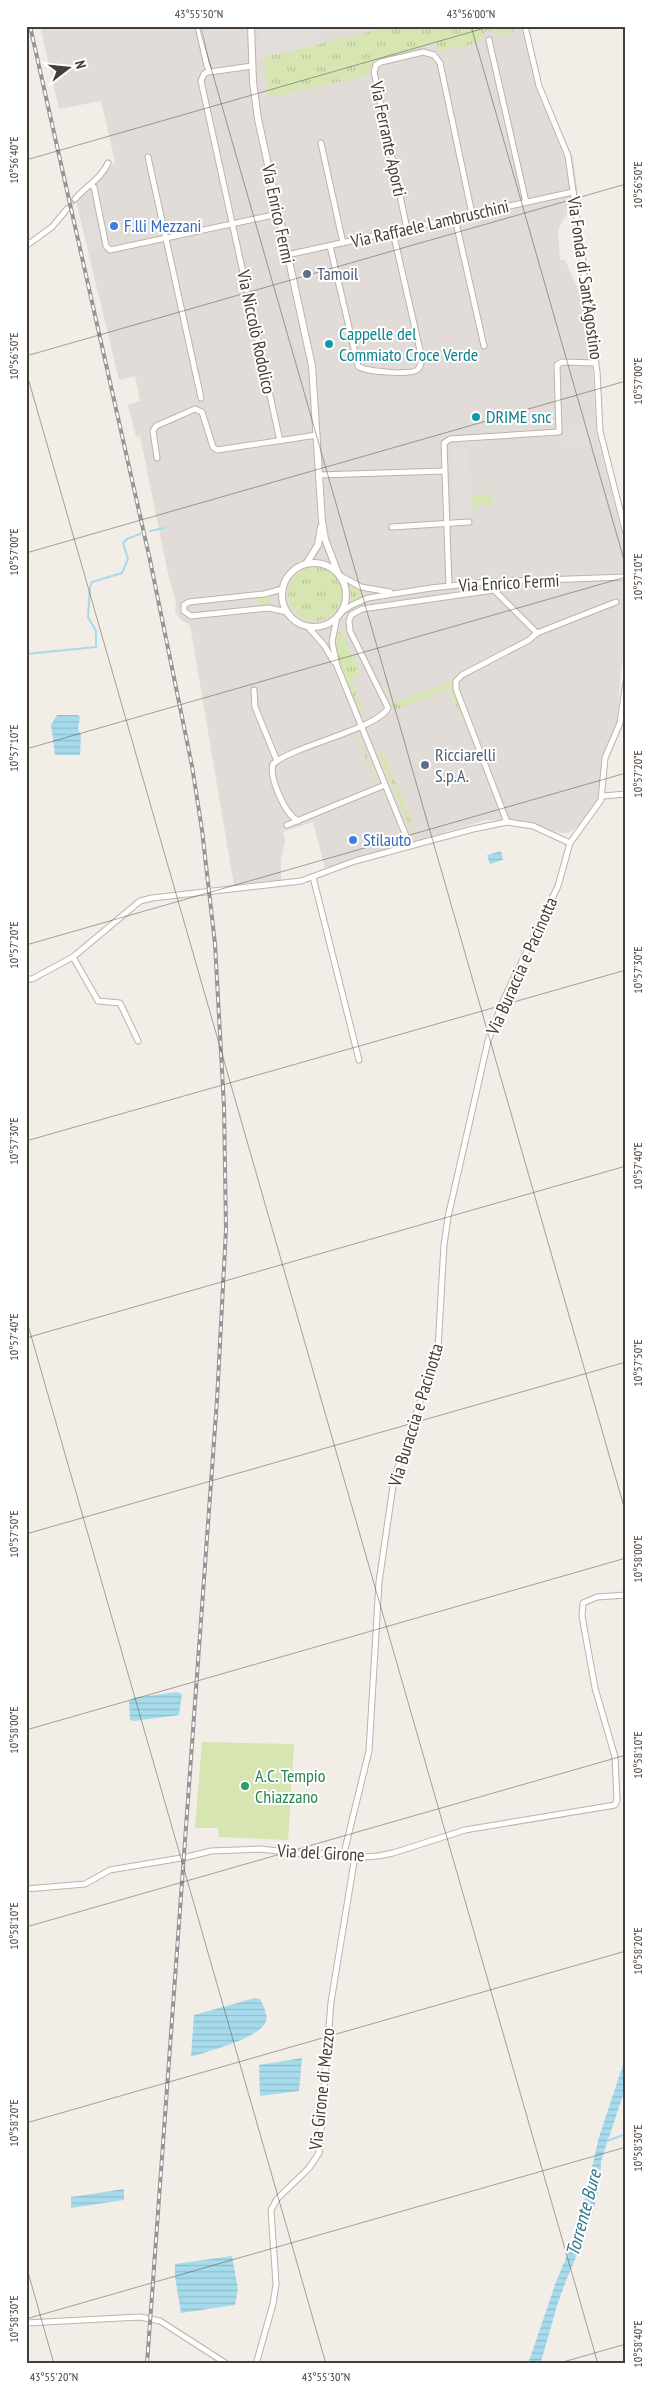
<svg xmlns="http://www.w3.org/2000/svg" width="652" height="2390" viewBox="0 0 652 2390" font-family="'PT Sans Narrow',sans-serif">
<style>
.industrial{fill:#e2dcd8}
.grass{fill:url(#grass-tufts)}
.pitch{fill:#d6e5b1}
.parking{fill:#e1dedb}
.water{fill:url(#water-rules)}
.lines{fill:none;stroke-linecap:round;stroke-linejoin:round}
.stream{stroke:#a6dbec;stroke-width:2}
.minor-tunnel{stroke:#cfcac4;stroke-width:5;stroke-dasharray:5 2.5;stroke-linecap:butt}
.minor-casing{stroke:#bdb3aa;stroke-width:7}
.tertiary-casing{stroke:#bdb3aa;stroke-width:8}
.minor{stroke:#fff;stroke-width:5}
.tertiary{stroke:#fff;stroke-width:6}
.rail-casing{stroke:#969696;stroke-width:4}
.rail{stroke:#fff;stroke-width:2;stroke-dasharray:5.5;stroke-linecap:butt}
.ticks{fill:none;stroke:#453d36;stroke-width:1;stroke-opacity:0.45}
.shop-dot{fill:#3f7fe0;stroke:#fff;stroke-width:2}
.service-dot{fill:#5c6f8a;stroke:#fff;stroke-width:2}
.culture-dot{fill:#0f9aa8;stroke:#fff;stroke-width:2}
.leisure-dot{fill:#2e9e5b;stroke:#fff;stroke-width:2}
.labels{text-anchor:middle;stroke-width:4;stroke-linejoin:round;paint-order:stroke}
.street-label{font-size:18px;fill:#453d36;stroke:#fff}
.shop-label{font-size:18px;fill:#366cbe;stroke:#fff;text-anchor:start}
.service-label{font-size:18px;fill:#4e5e75;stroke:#fff;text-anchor:start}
.culture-label{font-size:18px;fill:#0d838f;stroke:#fff;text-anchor:start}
.leisure-label{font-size:18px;fill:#27864d;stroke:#fff;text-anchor:start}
.water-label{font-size:19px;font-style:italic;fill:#307a94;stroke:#fff}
.neatline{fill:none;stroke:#453d36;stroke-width:2}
.ticks-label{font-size:12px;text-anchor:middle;fill:#453d36}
</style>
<defs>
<pattern id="grass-tufts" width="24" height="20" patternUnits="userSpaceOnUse" patternTransform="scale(1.25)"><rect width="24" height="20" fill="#d6e5b1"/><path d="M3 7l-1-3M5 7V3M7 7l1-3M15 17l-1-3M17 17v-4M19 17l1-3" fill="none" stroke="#b9c599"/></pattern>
<pattern id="water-rules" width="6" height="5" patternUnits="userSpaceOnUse" patternTransform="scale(1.25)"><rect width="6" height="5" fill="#a6dbec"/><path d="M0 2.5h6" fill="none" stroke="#90bdcb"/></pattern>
</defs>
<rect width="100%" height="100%" fill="#f2ede7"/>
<polygon class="industrial" points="40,26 527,26 540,83 573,158 578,193 558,230 560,260 565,260 580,293 593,372 596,431 621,530 626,558 626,651 621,669 617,723 602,756 600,789 596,803 576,828 568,833 560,833 517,820 486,820 325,868 313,822 283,832 285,841 281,861 281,880 234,885 190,625 180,619 175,612 176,602 167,569 140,436 136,437 128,405 140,401 135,376 119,380 76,201 115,162 101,101 59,109"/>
<g class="grass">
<polygon points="394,26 512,26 513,32 498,36 493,32 487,31 482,35 480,42 438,52 436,43 422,46 422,49 373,61 369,71 369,75 270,97 268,94 264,57"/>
<circle cx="315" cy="594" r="27"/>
<polygon points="350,586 361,590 362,597 352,602"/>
<polygon points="269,595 270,606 259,607 258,597"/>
<path d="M341,631L361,674L351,680L365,715L363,716C353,693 333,658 337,633Z"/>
<polygon points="451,682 463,715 460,716 449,688 396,710 391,704"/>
<polygon points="358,734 376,779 375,784 371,783 375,781 356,735"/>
<polygon points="382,750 413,824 408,825 379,753"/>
</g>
<g class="pitch">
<polygon points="492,494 493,504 473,507 472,496"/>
<polygon points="202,1742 294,1744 288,1840 219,1837 218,1828 195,1828"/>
</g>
<g class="parking">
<polygon points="261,26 300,26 304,43 307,41 304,26 317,26 321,44 264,57 257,62 257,43 261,42"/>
<polygon points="98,221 102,237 90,250 84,223"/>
<polygon points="593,429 594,445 563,446 562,430"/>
<polygon points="469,448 471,518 454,519 452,449"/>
</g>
<g class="water">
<polygon points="57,715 78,715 80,717 78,729 81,735 80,755 55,755 51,725"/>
<polygon points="501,851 503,860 490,864 487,855"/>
<polygon points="177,1692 182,1694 179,1715 134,1721 130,1720 129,1702 133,1698"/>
<path d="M255,1998L260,1999C263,2005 268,2014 266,2021C261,2038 208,2051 191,2057L194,2015Z"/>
<path d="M626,2056V2086L601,2161C601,2205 580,2246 564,2286C554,2311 549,2338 540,2364H528L556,2282L578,2229L599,2137Z"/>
<polygon points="302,2058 299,2091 260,2096 259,2065"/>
<polygon points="124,2189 124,2200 71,2208 71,2197"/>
<polygon points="232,2256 238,2289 235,2305 181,2313 175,2276 175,2264"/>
</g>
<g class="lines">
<g class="stream">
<polyline points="150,531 164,528"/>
<polyline points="26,654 96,647 96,631 88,617 90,587 92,582 122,573 128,559 123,543 127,539 140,534"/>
<polyline points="607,2141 626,2134"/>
</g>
<polyline class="minor-tunnel" points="67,209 75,199"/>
<defs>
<g id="minor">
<polyline points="198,26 207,66 210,72 252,66"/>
<polyline points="525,26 539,86 568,156 583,261 587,319 597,371 600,431 626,534"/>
<polyline points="489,40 526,202"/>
<polyline points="209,71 204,74 201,81 280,441"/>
<polyline points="321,143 343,243"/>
<polyline points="148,157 201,398"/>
<polyline points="91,185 94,187 106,246 110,250 278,214"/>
<path d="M75,199C86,186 101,179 108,163"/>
<polyline points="455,218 484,346"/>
<polyline points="407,229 374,72 376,65 381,62 423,52 434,55 440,63 472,214"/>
<polyline points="26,246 52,227 67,209"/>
<path d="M330,246L358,366C365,372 410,375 417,370C421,367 421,363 422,359L393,232"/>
<polyline points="287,255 573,192"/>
<polyline points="157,458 153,431 156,426 195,409 202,412 213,447 217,450 317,435"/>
<polyline points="319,475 444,471"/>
<polyline points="392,527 469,522"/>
<polyline points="339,575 361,587 390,592"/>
<polyline points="486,582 537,633"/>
<polyline points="449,586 444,443 450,439 559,432 557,365 562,362 596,363"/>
<polyline points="283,589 264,594 189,602 184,605 184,611 191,616 269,608 287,612"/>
<polyline points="340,613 352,605 368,598 431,588 486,582 626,577"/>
<polyline points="337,617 332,642 337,666 410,846"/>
<polyline points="307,626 324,645 334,662"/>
<polyline points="254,690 255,707 277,761"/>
<polyline points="603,796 626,794"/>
<path d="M298,821C285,814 269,778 273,764C293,746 377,729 388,708L350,631L349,621L351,615L362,609L494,590"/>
<polyline points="507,822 456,689 456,681 462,675 529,640 537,633 616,602"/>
<polyline points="287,825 385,785"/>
<polyline points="313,877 359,1060"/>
<polyline points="73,957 98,1001 120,1003 138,1041"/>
<polyline points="26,979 32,979 73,957 140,901 152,898 301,881 355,861 410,846 473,829 507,822 533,826 570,843"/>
<polyline points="344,1853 369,1751 379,1582 394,1479 438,1349 444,1245 448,1217 488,1041 503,1001 558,886 570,843 601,800 605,758 620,723 626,682"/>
<polyline points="26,1889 85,1884 110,1870 187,1857 211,1851 260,1849 304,1854 344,1853 364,1857 378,1856 393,1853 465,1830 615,1805 617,1800 615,1757 595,1688 582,1616 583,1603 597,1597 626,1595"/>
<polyline points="26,2323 140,2317 160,2321 227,2364"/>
<polyline points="256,2364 273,2304 276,2284 271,2210 277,2199 309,2168 319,2153 331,2002 355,1856"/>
</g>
<g id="tertiary">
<polyline points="251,26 253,82 258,119 312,366 322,521 325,539 338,573"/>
<circle cx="314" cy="595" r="32"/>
<polyline points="306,564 318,545 321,527"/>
</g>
</defs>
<use href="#minor" class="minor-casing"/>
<use href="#tertiary" class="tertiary-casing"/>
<use href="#minor" class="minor"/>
<use href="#tertiary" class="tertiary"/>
<defs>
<polyline id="rail" points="30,26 150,560 192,766 202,830 215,944 224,1106 226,1229 217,1400 147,2364"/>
</defs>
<use href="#rail" class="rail-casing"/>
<use href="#rail" class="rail"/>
</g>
<path class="ticks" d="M199,26L626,1514M471,26L626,567M26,160L492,26M26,356L626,184M26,371L598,2364M26,553L626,381M26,749L626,577M26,945L626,773M26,1141L626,970M26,1318L326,2364M26,1338L626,1166M26,1534L626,1362M26,1730L626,1558M26,1927L626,1755M26,2123L626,1951M26,2265L54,2364M26,2319L626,2147M556,2364L626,2344"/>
<g class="shop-dot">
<circle cx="114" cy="226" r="5"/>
<circle cx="353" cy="840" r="5"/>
</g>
<g class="service-dot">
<circle cx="307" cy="274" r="5"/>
<circle cx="425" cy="765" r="5"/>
</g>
<g class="culture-dot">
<circle cx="329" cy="344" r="5"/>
<circle cx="476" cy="417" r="5"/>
</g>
<circle class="leisure-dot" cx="245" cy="1786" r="5"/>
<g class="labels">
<g class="street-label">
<text transform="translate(388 139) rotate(78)" y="6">Via Ferrante Aporti</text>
<text transform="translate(278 214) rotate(78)" y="6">Via Enrico Fermi</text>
<text transform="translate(430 224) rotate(-13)" y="6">Via Raffaele Lambruschini</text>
<text transform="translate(585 278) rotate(82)" y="6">Via Fonda di Sant'Agostino</text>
<text transform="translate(256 332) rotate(78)" y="6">Via Niccolò Rodolico</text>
<text transform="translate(509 583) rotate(-3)" y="6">Via Enrico Fermi</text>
<text transform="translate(522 966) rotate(-66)" y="6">Via Buraccia e Pacinotta</text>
<text transform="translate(416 1415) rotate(-73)" y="6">Via Buraccia e Pacinotta</text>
<text transform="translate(321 1853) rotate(3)" y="6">Via del Girone</text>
<text transform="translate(322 2089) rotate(-84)" y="6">Via Girone di Mezzo</text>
</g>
<g class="shop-label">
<text x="124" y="232">F.lli Mezzani</text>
<text x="363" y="846">Stilauto</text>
</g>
<g class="service-label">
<text x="317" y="280">Tamoil</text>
<text x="435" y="761">Ricciarelli<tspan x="435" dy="21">S.p.A.</tspan></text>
</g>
<g class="culture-label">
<text x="339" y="340">Cappelle del<tspan x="339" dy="21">Commiato Croce Verde</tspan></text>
<text x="486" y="423">DRIME snc</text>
</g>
<g class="leisure-label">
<text x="255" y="1782">A.C. Tempio<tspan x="255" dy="21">Chiazzano</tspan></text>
</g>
<g class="water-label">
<text transform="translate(583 2213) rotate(-75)" y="7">Torrente Bure</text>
</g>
</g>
<rect width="652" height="2390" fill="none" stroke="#ffffff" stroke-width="55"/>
<g transform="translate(68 68) rotate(74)" stroke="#ffffff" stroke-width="4" paint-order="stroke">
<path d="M0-4L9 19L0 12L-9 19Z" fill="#453d36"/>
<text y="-8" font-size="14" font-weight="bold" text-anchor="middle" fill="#453d36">N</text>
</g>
<rect x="28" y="28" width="596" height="2334" class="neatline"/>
<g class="ticks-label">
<text x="199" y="18">43°55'50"N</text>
<text x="471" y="18">43°56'00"N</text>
<text transform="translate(14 160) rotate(-90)" y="4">10°56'40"E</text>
<text transform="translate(638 185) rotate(-90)" y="4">10°56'50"E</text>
<text transform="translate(14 356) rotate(-90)" y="4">10°56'50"E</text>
<text transform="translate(638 381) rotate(-90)" y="4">10°57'00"E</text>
<text transform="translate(14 552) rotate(-90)" y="4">10°57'00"E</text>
<text transform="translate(638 577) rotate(-90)" y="4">10°57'10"E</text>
<text transform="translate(14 748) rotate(-90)" y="4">10°57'10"E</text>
<text transform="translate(638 774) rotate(-90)" y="4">10°57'20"E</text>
<text transform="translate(14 945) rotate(-90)" y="4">10°57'20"E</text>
<text transform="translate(638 970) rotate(-90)" y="4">10°57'30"E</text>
<text transform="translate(14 1141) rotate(-90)" y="4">10°57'30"E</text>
<text transform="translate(638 1166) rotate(-90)" y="4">10°57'40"E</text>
<text transform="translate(14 1337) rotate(-90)" y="4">10°57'40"E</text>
<text transform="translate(638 1363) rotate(-90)" y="4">10°57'50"E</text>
<text transform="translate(14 1534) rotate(-90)" y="4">10°57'50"E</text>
<text transform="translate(638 1559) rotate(-90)" y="4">10°58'00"E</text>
<text transform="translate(14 1730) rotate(-90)" y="4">10°58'00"E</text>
<text transform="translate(638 1755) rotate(-90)" y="4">10°58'10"E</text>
<text transform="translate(14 1926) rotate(-90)" y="4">10°58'10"E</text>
<text transform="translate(638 1951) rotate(-90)" y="4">10°58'20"E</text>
<text transform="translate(14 2123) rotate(-90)" y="4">10°58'20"E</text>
<text transform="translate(638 2148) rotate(-90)" y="4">10°58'30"E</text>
<text transform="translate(14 2319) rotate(-90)" y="4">10°58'30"E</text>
<text transform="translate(638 2344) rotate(-90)" y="4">10°58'40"E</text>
<text x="54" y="2381">43°55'20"N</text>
<text x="326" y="2381">43°55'30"N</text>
</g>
</svg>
